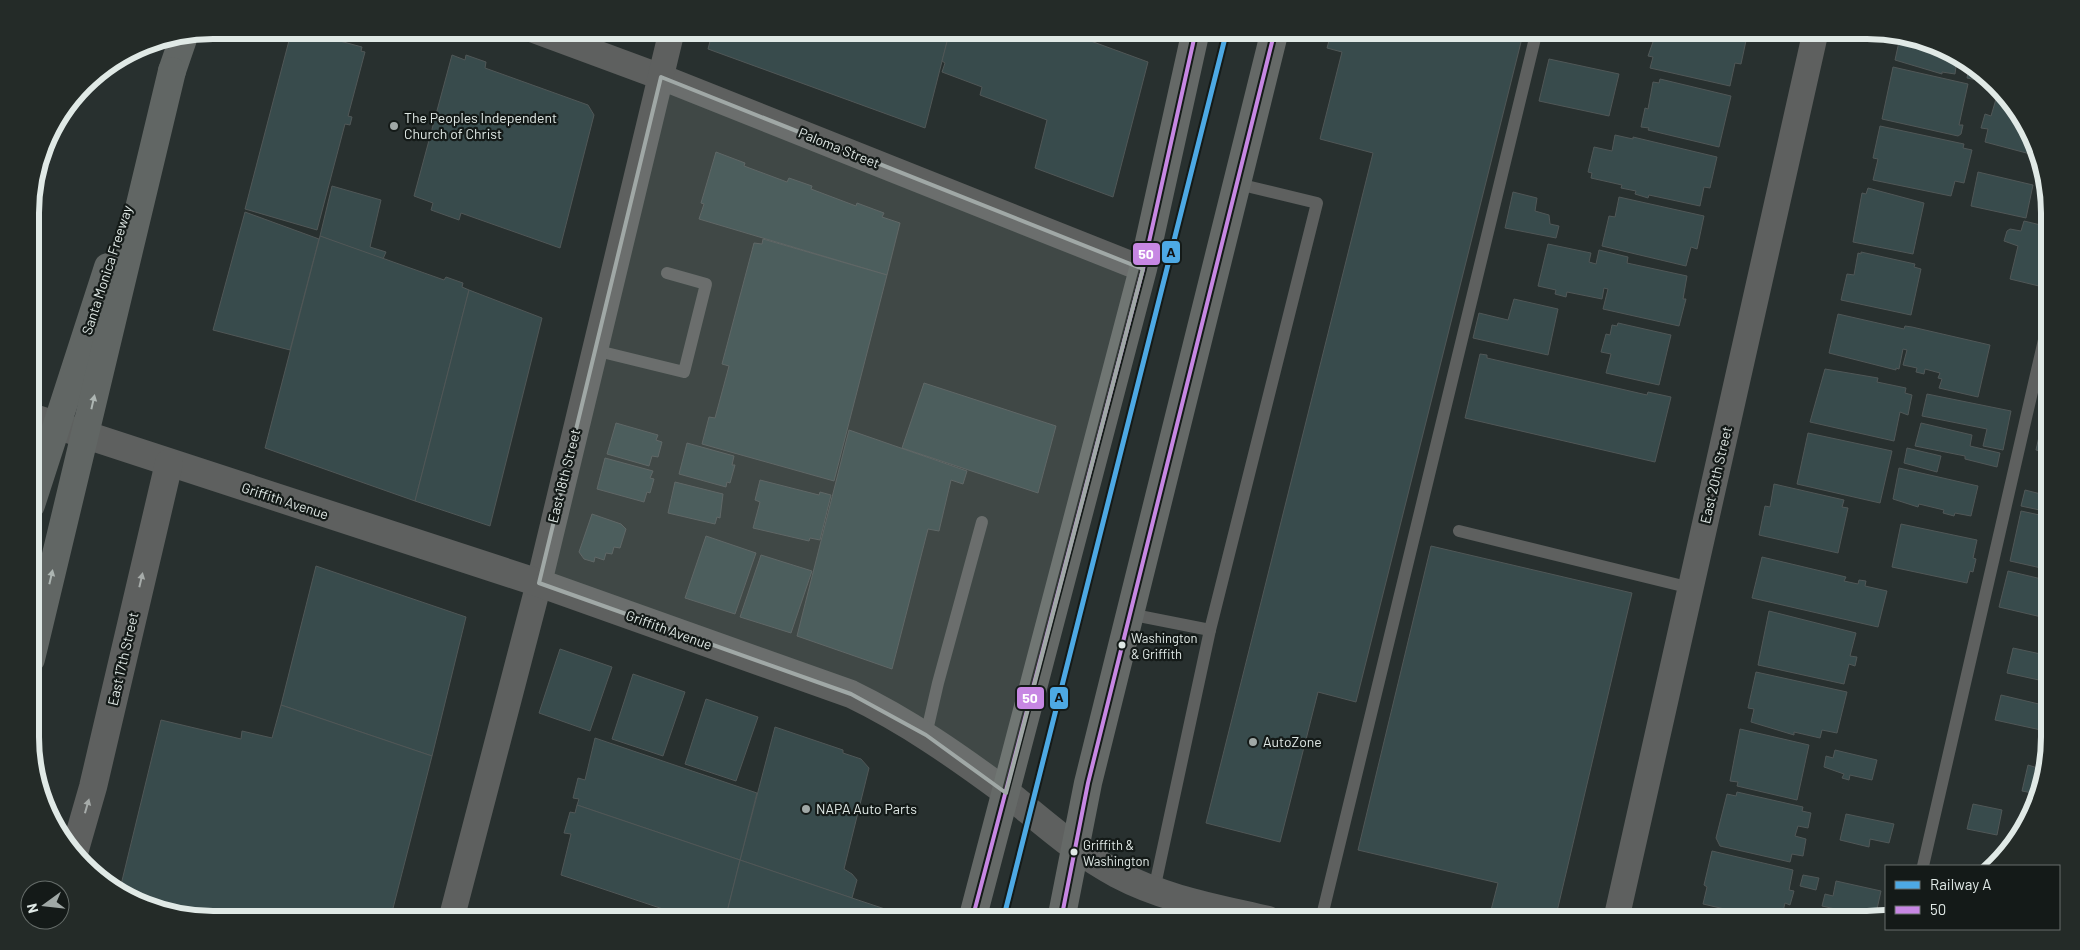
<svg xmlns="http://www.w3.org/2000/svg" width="2080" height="950" viewBox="0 0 2080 950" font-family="Barlow,sans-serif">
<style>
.building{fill:#384b4c;stroke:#505757}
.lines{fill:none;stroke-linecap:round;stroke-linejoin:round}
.service{stroke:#5e605f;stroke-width:12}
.minor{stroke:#5e605f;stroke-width:26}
.tertiary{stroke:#5e605f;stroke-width:28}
.primary{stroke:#656967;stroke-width:28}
.motorway{stroke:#616664;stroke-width:28}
.motorway-bridge{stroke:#616664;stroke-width:28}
.bus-1-casing{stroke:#141a18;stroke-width:8}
.bus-1{stroke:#c787e3;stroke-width:4}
.rail-1-casing{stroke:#141a18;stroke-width:9}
.rail-1{stroke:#4da9e4;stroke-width:5}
.oneway{fill:#adb5b2}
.oneway2{fill:#a6aba9}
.marked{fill:#a0a8a6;fill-opacity:0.2;stroke:#a0a8a6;stroke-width:4;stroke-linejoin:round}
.poi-dot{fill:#a0a8a6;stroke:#141a18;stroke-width:2}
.bus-dot{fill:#e0e9e6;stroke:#141a18;stroke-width:2}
.labels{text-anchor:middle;stroke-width:4.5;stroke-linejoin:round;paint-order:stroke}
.bus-label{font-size:13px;fill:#e0e9e6;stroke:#141a18;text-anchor:start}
.poi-label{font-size:14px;fill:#e0e9e6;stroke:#141a18;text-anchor:start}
.street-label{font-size:14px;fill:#e0e9e6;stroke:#141a18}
.rim{fill:none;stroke:#e0e9e6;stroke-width:6}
.line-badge{stroke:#141a18;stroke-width:2}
.badge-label{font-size:14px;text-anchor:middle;font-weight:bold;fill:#fff}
.pale-badge-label{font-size:14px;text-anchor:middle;font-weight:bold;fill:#111}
</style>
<rect width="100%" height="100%" fill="#28302f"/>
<g class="building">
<polygon points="299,30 362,47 361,51 365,52 348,116 352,117 350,125 345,124 317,230 245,209 291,33 297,34"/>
<polygon points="713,30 950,30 925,128 708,49"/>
<polygon points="950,30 1092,30 1088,40 1148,62 1113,197 1035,168 1047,120 980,95 982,87 942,72 945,63 942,61"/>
<polygon points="1332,30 1524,30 1356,702 1318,692 1280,842 1206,823 1373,153 1320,139 1342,52 1327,48"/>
<polygon points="1644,30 1721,30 1747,36 1741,64 1735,63 1730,86 1650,68 1653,57 1648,56 1654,39 1642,36"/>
<polygon points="1900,37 1937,44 1957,59 1955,74 1942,72 1942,74 1895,60"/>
<polygon points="452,55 465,60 466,55 486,62 485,68 588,105 594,115 560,248 461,213 459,220 431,210 433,203 414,196"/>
<polygon points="1549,59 1619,74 1609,116 1539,101"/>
<polygon points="1893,67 1968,84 1959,125 1963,125 1961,134 1958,136 1882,119"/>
<polygon points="1969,68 1986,82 1967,78"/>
<polygon points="1660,79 1731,96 1719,147 1648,130 1649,128 1641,127 1645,108 1648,109 1653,82 1659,83"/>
<polygon points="1996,99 2013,103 2034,155 1985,142 1988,129 1981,128 1985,114 1991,116"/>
<polygon points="1880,126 1964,144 1963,148 1972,150 1964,183 1955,181 1951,196 1873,180 1878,159 1873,158"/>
<polygon points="1615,135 1633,139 1633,137 1717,157 1710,188 1704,187 1700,206 1649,195 1648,198 1635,194 1636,191 1621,188 1622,185 1591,178 1592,173 1588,172 1594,147 1612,151"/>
<polygon points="716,152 745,163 744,166 787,182 789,178 812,186 811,189 856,206 857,203 884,213 882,217 900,223 887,275 699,219 704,204 701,203"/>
<polygon points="1978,172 2033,185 2026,218 1971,206"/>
<polygon points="332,186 381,200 370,247 386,252 383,259 320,236"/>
<polygon points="1868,188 1924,203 1913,254 1853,242 1862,193 1866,194"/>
<polygon points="1513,192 1537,198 1535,211 1549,215 1550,224 1559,226 1556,238 1505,228"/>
<polygon points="1619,197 1704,216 1697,249 1691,247 1686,266 1602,246 1609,216 1615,217"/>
<polygon points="245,212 319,239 290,350 213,330"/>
<polygon points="2024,221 2049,227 2049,260 2043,287 2010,279 2018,246 2004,241 2007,231 2010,229 2021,231"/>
<polygon points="320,236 444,280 446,277 463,283 462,287 469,290 415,501 265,448"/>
<polygon points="763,239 887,275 834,481 702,444 709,417 715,418 729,366 722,364 754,243 762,244"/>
<polygon points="1548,244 1591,253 1589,262 1596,264 1599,250 1628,257 1627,263 1687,276 1683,299 1686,299 1679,326 1603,309 1608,289 1604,288 1602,299 1567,292 1566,297 1555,294 1556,290 1538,286"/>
<polygon points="1861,252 1915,264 1914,267 1921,269 1911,315 1841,300 1847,274 1854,275 1858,253 1861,254"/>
<polygon points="469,290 542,318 490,526 415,501"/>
<polygon points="1514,299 1558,309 1548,355 1473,338 1479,313 1508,320"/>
<polygon points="1838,314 1904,329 1905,326 1912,327 1990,345 1978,397 1939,388 1942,379 1938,378 1940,373 1925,369 1924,374 1916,372 1917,368 1903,365 1907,350 1903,349 1899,369 1896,368 1896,370 1829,353"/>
<polygon points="1618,323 1671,335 1659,385 1606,373 1611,354 1601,352 1606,334 1610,335 1612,325 1617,326"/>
<polygon points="1480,354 1487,355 1487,358 1647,395 1648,392 1671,397 1655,462 1465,418"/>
<polygon points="1825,369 1878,378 1877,382 1906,388 1905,393 1912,395 1908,415 1900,412 1894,441 1810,422"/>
<polygon points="2046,381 2049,382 2049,415 2039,413"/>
<polygon points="924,383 1056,426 1038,493 902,448"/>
<polygon points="1927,394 2011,411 2003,450 1983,446 1987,429 1922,416"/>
<polygon points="2043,419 2049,421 2049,453 2036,450"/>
<polygon points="616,423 658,435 656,440 662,442 658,457 652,456 649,466 607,454"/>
<polygon points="1921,423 1972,435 1970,446 2000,453 1997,467 1965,459 1965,456 1915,446"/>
<polygon points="849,430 967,471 963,484 951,480 939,531 928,529 892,669 797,636"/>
<polygon points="1808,433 1892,451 1880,503 1797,484"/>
<polygon points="687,443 734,456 732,465 735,465 730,483 727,482 726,487 679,474"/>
<polygon points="1907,448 1941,456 1937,472 1904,463"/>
<polygon points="605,458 653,471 650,478 654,479 650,493 647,492 644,502 597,489"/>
<polygon points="1899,468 1978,486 1971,516 1955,513 1954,516 1943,513 1944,510 1919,504 1918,507 1893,499"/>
<polygon points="760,480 819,495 820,492 831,495 820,540 810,538 809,541 753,528 760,502 755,500"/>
<polygon points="675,482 723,494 720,518 717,517 715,524 668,513"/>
<polygon points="1774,484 1844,500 1842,507 1848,508 1838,553 1759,535 1765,506 1770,507"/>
<polygon points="2025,490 2049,496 2049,512 2021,506"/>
<polygon points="2021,511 2049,517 2050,570 2010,561"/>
<polygon points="592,514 621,524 626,529 620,548 614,547 612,554 606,553 604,560 595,557 594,562 584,559 579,552"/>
<polygon points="1901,524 1977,540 1973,558 1976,559 1973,572 1970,571 1967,583 1892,567"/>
<polygon points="706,536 756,553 735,614 685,598"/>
<polygon points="1431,546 1632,593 1555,920 1515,920 1490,914 1498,883 1358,850"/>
<polygon points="761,555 812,571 791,633 740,617"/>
<polygon points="1762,557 1846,577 1844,581 1858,584 1859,580 1866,581 1865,586 1887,591 1878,627 1752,598"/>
<polygon points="316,566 466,617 432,756 281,705"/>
<polygon points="2008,571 2050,581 2050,619 1999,607"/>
<polygon points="1769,611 1856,633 1850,656 1857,657 1855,666 1849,664 1844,684 1758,665"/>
<polygon points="2013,648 2050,656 2050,691 2046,690 2048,682 2007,673"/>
<polygon points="560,649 612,667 590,731 539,713"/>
<polygon points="1756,672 1847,692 1837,733 1822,730 1820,738 1794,732 1794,735 1751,722 1754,709 1748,708"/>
<polygon points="633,674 685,692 663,756 612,739"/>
<polygon points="2001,695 2043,705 2044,697 2050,699 2050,732 1995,720"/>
<polygon points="706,699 758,717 736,781 685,764"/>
<polygon points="281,705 432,756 390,920 213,920 143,906 120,889 161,720 241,739 242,731 272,738"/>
<polygon points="775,727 843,750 843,753 861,759 869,768 844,869 852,874 857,880 852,898 740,860"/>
<polygon points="1740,729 1809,745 1797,800 1737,786 1738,782 1730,781"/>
<polygon points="595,738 757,793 740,860 577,805 579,799 573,798 578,778 585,780"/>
<polygon points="1835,750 1877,760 1872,780 1850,775 1849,780 1842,778 1844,774 1824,767 1826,756 1833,758"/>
<polygon points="2028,765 2041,769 2042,765 2044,765 2038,794 2022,791"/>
<polygon points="1737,792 1803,807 1802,811 1811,813 1808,828 1798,826 1795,836 1806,839 1803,856 1792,854 1790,862 1720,846 1716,838 1727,794 1736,796"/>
<polygon points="1973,804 2002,810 1997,835 1967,829"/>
<polygon points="577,805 740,860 725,920 696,920 561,875 571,834 564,833 570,812 575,813"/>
<polygon points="1846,814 1894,824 1889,843 1870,839 1869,847 1840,840"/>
<polygon points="1712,851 1793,870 1789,890 1794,891 1790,905 1785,903 1781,920 1772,920 1703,904 1707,887 1704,885"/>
<polygon points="740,860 852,898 903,915 901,920 725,920"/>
<polygon points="1803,875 1819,878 1816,890 1800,886"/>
<polygon points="1836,881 1881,891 1875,918 1822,906 1825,894 1833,896"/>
</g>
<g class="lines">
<g class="service">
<polyline points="594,350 684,372 706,284 667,273"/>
<polyline points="1459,531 1691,588"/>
<polyline points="1129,614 1210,630"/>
<polyline points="926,735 938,683 982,522"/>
<polyline points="1923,866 2049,318"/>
<polyline points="1154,890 1210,630 1317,203 1238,184"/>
<polyline points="1321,920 1537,30"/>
</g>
<g class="minor">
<polyline points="534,30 661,77 1143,269"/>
<polyline points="451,920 539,583 672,30"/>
<polyline points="1616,920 1816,30"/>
</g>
<g class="tertiary">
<path d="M31,417L539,583L851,694C907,721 957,756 1007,793C1042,821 1077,853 1117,874C1164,899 1217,908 1268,920"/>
<polyline points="74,853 93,787 169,463"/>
</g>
<g class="primary">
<polyline points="972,920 1143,269 1196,30"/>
<polyline points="1061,920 1088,783 1275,30"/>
</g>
<polyline class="motorway" points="172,71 184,36"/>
<g class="motorway-bridge">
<polyline points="31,505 108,267"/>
<polyline points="31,659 172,71"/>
</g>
<defs>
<g id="bus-1">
<polyline points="972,920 1143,269 1196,30"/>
<polyline points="1061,920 1088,783 1275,30"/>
</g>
</defs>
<use href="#bus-1" class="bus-1-casing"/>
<use href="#bus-1" class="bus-1"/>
<defs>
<polyline id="rail-1" points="1003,920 1227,30"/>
</defs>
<use href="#rail-1" class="rail-1-casing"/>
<use href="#rail-1" class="rail-1"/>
</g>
<defs><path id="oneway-solid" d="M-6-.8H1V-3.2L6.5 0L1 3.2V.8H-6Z" transform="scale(1.25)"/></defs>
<g class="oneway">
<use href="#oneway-solid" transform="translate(93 402) rotate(-77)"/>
<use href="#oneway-solid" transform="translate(51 577) rotate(-77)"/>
</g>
<g class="oneway2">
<use href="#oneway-solid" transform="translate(141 580) rotate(-77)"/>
<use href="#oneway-solid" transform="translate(87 806) rotate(-74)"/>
</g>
<path class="marked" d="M661,77L1143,269L1006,793L926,735L851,694L539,583Z"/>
<g class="poi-dot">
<circle cx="394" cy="126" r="5"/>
<circle cx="1253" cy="742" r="5"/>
<circle cx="806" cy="809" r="5"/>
</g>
<g class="bus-dot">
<circle cx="1122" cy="645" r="4.5"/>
<circle cx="1074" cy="852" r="4.5"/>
</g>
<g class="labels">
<g class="bus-label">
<text x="1131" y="643">Washington<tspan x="1131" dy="16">&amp; Griffith</tspan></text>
<text x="1083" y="850">Griffith &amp;<tspan x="1083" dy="16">Washington</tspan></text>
</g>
<g class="poi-label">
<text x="404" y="123">The Peoples Independent<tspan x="404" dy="16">Church of Christ</tspan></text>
<text x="1263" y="747">AutoZone</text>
<text x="816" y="814">NAPA Auto Parts</text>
</g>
<g class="street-label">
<text transform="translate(839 148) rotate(22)" y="5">Paloma Street</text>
<text transform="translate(107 270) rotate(-72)" y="5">Santa Monica Freeway</text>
<text transform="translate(1716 475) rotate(-77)" y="5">East 20th Street</text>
<text transform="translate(564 476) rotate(-76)" y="5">East 18th Street</text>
<text transform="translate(285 501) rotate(18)" y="5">Griffith Avenue</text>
<text transform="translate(669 630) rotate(20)" y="5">Griffith Avenue</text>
<text transform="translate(123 659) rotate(-77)" y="5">East 17th Street</text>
</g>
</g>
<path d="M0 0H2080V950H0ZM213 39H1867A174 174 0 0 1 2041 213V737A174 174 0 0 1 1867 911H213A174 174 0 0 1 39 737V213A174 174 0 0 1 213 39Z" fill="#242b28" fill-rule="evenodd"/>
<path class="rim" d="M213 39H1867A174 174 0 0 1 2041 213V737A174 174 0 0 1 1867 911H213A174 174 0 0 1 39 737V213A174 174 0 0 1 213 39Z"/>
<g class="line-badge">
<rect x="1161" y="240" width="20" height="24" rx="5" fill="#4da9e4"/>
<rect x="1132" y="242" width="29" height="24" rx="5" fill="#c787e3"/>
<rect x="1049" y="686" width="20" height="24" rx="5" fill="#4da9e4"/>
<rect x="1016" y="686" width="29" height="24" rx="5" fill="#c787e3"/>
</g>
<g class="badge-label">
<text x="1146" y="259">50</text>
<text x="1030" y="703">50</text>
</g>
<g class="pale-badge-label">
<text x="1171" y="257">A</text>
<text x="1059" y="702">A</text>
</g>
<rect x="1885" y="865" width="175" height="65" fill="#141a18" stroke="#666d6a"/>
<rect x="1895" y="881" width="25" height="8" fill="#4da9e4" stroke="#666d6a"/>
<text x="1930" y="890" font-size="15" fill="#e0e9e6">Railway A</text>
<rect x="1895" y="906" width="25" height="8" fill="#c787e3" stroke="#666d6a"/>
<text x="1930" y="915" font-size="15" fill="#e0e9e6">50</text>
<g transform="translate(45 905) rotate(255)"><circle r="24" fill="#141a18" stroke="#666d6a"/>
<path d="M0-4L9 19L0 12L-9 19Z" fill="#a0a8a6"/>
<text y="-8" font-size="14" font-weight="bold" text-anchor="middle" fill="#e0e9e6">N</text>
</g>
</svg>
